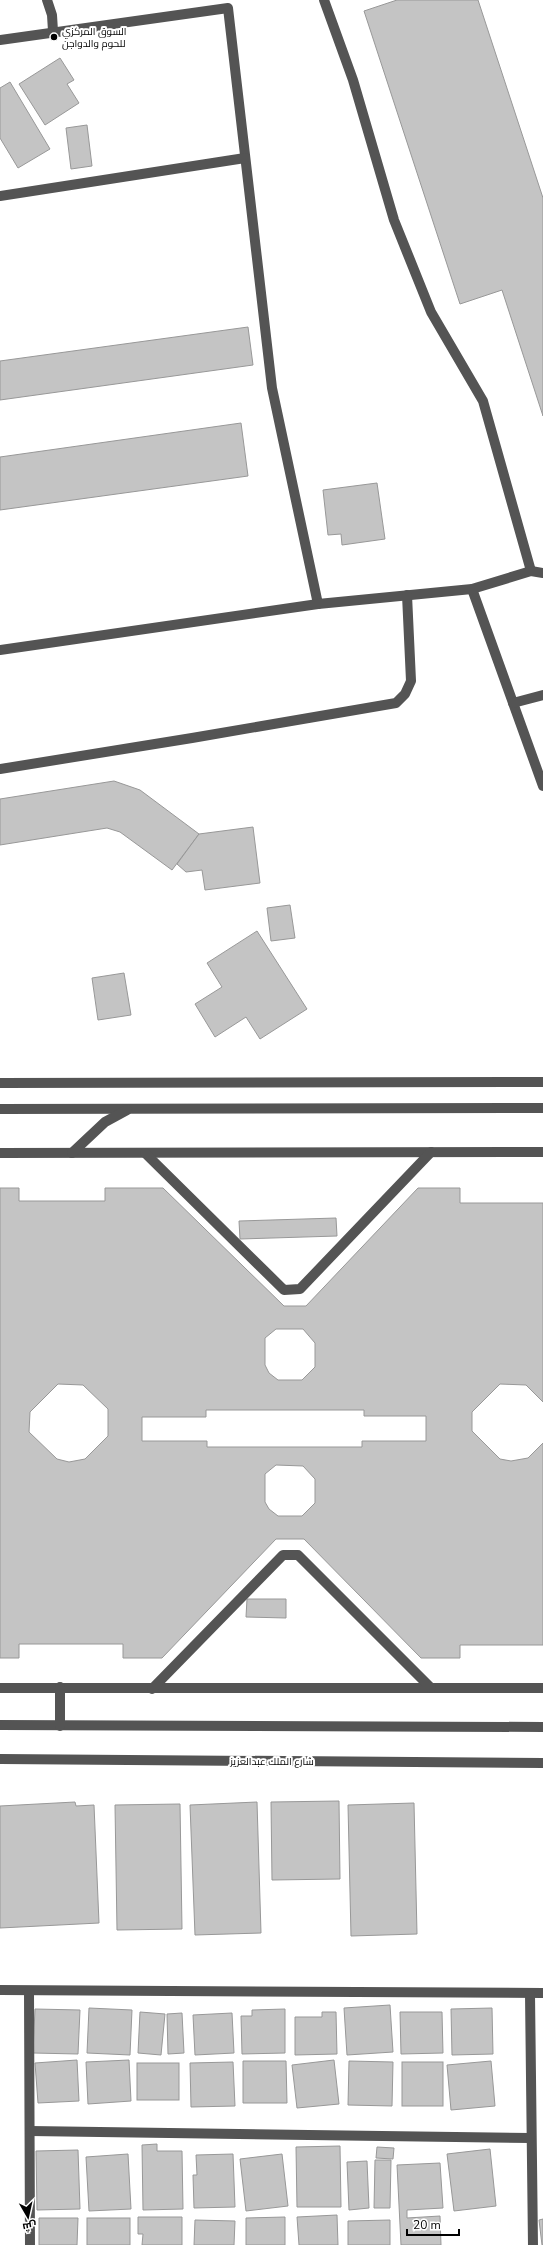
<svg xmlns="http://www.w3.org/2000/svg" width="543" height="2245" viewBox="0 0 543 2245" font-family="'Nunito Sans',Cairo,sans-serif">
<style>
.building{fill:#c4c4c4;stroke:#989898;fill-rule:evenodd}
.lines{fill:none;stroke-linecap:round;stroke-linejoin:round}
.minor{stroke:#545454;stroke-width:10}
.poi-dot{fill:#000;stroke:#fff;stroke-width:1.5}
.labels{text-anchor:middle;stroke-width:4;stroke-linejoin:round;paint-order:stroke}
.poi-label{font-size:10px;fill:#000;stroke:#fff;text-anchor:start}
.street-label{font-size:10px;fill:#000;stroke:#fff}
</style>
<rect width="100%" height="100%" fill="#fff"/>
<g class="building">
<polygon points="397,0 478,0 543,198 543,416 502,290 460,304 364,11"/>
<polygon points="60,58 74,80 67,84 79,103 45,125 19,84"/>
<polygon points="10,82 50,149 18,168 0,138 0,88"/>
<polygon points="87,125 92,166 71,169 66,128"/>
<polygon points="248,327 253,365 0,400 0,361"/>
<polygon points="241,423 248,476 0,510 0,457"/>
<polygon points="377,483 385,539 342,545 341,534 328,535 323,490"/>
<polygon points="114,781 140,790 199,834 172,870 120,832 107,828 0,845 0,799"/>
<polygon points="253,827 260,883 205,890 202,870 186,872 177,864 199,834"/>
<polygon points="290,905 295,938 271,941 267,908"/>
<polygon points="257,931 307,1009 260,1039 246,1017 215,1037 195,1004 222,987 207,963"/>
<polygon points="124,973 131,1015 98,1020 92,978"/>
<path d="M0,1188H19V1201H105V1188H163L284,1306H306L418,1188H460V1203H543V1402L526,1385L500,1384L472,1412V1431L500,1459L511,1461L528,1458L543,1443V1645H460V1658H421L304,1539H276L162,1658H123V1644H19V1658H0ZM276,1329H303L315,1343V1367L302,1380H278L269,1373L265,1365V1338ZM58,1384L83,1385L108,1409V1436L85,1459L69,1462L57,1459L29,1432L30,1412ZM206,1410H364V1416H426V1441H362V1447H207V1441H142V1417H206ZM276,1465L303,1466L315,1479V1503L302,1516H278L269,1509L265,1502V1474Z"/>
<polygon points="336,1218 337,1236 240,1239 239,1221"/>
<polygon points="247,1599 286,1599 286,1618 246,1617"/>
<polygon points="339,1801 340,1879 272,1880 271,1802"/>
<polygon points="75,1802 76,1806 94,1805 99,1923 0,1928 0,1806"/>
<polygon points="257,1802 261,1933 195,1935 190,1805"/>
<polygon points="414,1803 417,1934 351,1936 348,1805"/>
<polygon points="180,1804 182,1929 117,1930 115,1805"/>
<polygon points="390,2005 393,2052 347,2055 344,2008"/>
<polygon points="89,2008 132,2010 130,2055 87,2053"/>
<polygon points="492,2008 493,2054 452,2055 451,2009"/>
<polygon points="35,2009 80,2010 78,2054 33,2053"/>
<polygon points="285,2009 285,2053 242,2054 241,2016 252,2016 252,2010"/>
<polygon points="140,2012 165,2014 161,2055 138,2053"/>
<polygon points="322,2012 336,2012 337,2054 295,2055 295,2017 322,2017"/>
<polygon points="400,2012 442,2012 443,2053 401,2054"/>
<polygon points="182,2013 184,2053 168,2054 167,2014"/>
<polygon points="232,2013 234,2053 195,2055 193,2015"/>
<polygon points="77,2060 79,2101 38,2103 35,2063"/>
<polygon points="129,2060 131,2101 88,2104 86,2062"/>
<polygon points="334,2060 339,2104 297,2108 292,2065"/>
<polygon points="243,2061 286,2061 287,2103 243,2103"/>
<polygon points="349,2061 393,2062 392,2106 348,2105"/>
<polygon points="491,2061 495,2106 451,2110 447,2065"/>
<polygon points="233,2062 235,2106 191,2107 190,2063"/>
<rect x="402" y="2062" width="41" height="44"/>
<rect x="137" y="2063" width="42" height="37"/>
<polygon points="157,2144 157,2151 182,2151 183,2209 143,2210 142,2145"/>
<polygon points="340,2146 341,2207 297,2207 296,2147"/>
<polygon points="377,2147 394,2148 393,2159 376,2158"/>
<polygon points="490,2149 496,2206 454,2211 447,2154"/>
<polygon points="78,2150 80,2209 37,2210 36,2151"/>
<polygon points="128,2154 131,2209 89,2211 86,2157"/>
<polygon points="233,2154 235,2207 194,2208 193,2175 197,2175 196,2155"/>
<polygon points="282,2154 288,2206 246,2211 240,2159"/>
<polygon points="375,2160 391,2160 390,2208 374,2208"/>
<polygon points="367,2161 369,2208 349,2210 347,2162"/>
<polygon points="440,2163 443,2208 407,2210 407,2218 440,2216 441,2245 401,2245 397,2165"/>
<polygon points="337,2215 338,2245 299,2245 297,2217"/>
<polygon points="138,2217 182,2217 182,2245 142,2245 143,2234 138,2234"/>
<polygon points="285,2217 285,2245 246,2245 246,2218"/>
<polygon points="39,2218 78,2218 77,2245 39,2245"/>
<rect x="87" y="2218" width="43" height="27"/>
<polygon points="543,2219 543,2245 542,2245 539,2220"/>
<polygon points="195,2220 235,2221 234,2245 194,2245"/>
<polygon points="390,2220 390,2245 348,2245 348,2221"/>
</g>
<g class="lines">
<g class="minor">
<polyline points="47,0 52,15 53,31"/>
<polyline points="324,0 353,80 394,220 431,312 483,401 531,571"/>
<polyline points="0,40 228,8 272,388 318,604"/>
<polyline points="0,196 245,158"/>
<polyline points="472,589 543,786"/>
<polyline points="0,650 318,604 472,589 531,571 543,573"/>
<polyline points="513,703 543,695"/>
<polyline points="0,769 192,738 396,703 405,694 411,681 407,595"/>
<polyline points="0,1083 543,1082"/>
<polyline points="0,1109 543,1108"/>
<polyline points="0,1153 543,1152"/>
<polyline points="72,1153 105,1122 127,1110"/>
<polyline points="145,1153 284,1290 300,1289 431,1152"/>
<polyline points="0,1688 543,1688"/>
<polyline points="152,1689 283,1555 298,1555 431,1688"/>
<polyline points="0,1725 543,1727"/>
<polyline points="60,1726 60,1687"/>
<polyline points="0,1759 543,1763"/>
<polyline points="0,1990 543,1993"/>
<polyline points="29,1991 30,2245"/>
<polyline points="530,1994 533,2245"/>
<polyline points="30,2131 530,2138"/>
</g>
</g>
<circle class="poi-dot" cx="54" cy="37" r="4"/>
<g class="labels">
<g class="poi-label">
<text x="62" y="35">السوق المركزي<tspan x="62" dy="12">للحوم والدواجن</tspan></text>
</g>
<g class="street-label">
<text x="272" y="1765">شارع الملك عبدالعزيز</text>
</g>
</g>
<g transform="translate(28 2217) rotate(171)" stroke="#ffffff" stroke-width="3" paint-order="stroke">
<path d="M0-3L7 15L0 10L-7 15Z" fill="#000000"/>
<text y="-6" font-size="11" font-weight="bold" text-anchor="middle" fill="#000000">ش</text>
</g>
<path d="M407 2229v6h52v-6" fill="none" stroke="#000000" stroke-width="2"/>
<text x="413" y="2229" font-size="12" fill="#000000" stroke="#ffffff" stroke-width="3" paint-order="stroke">20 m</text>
</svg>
